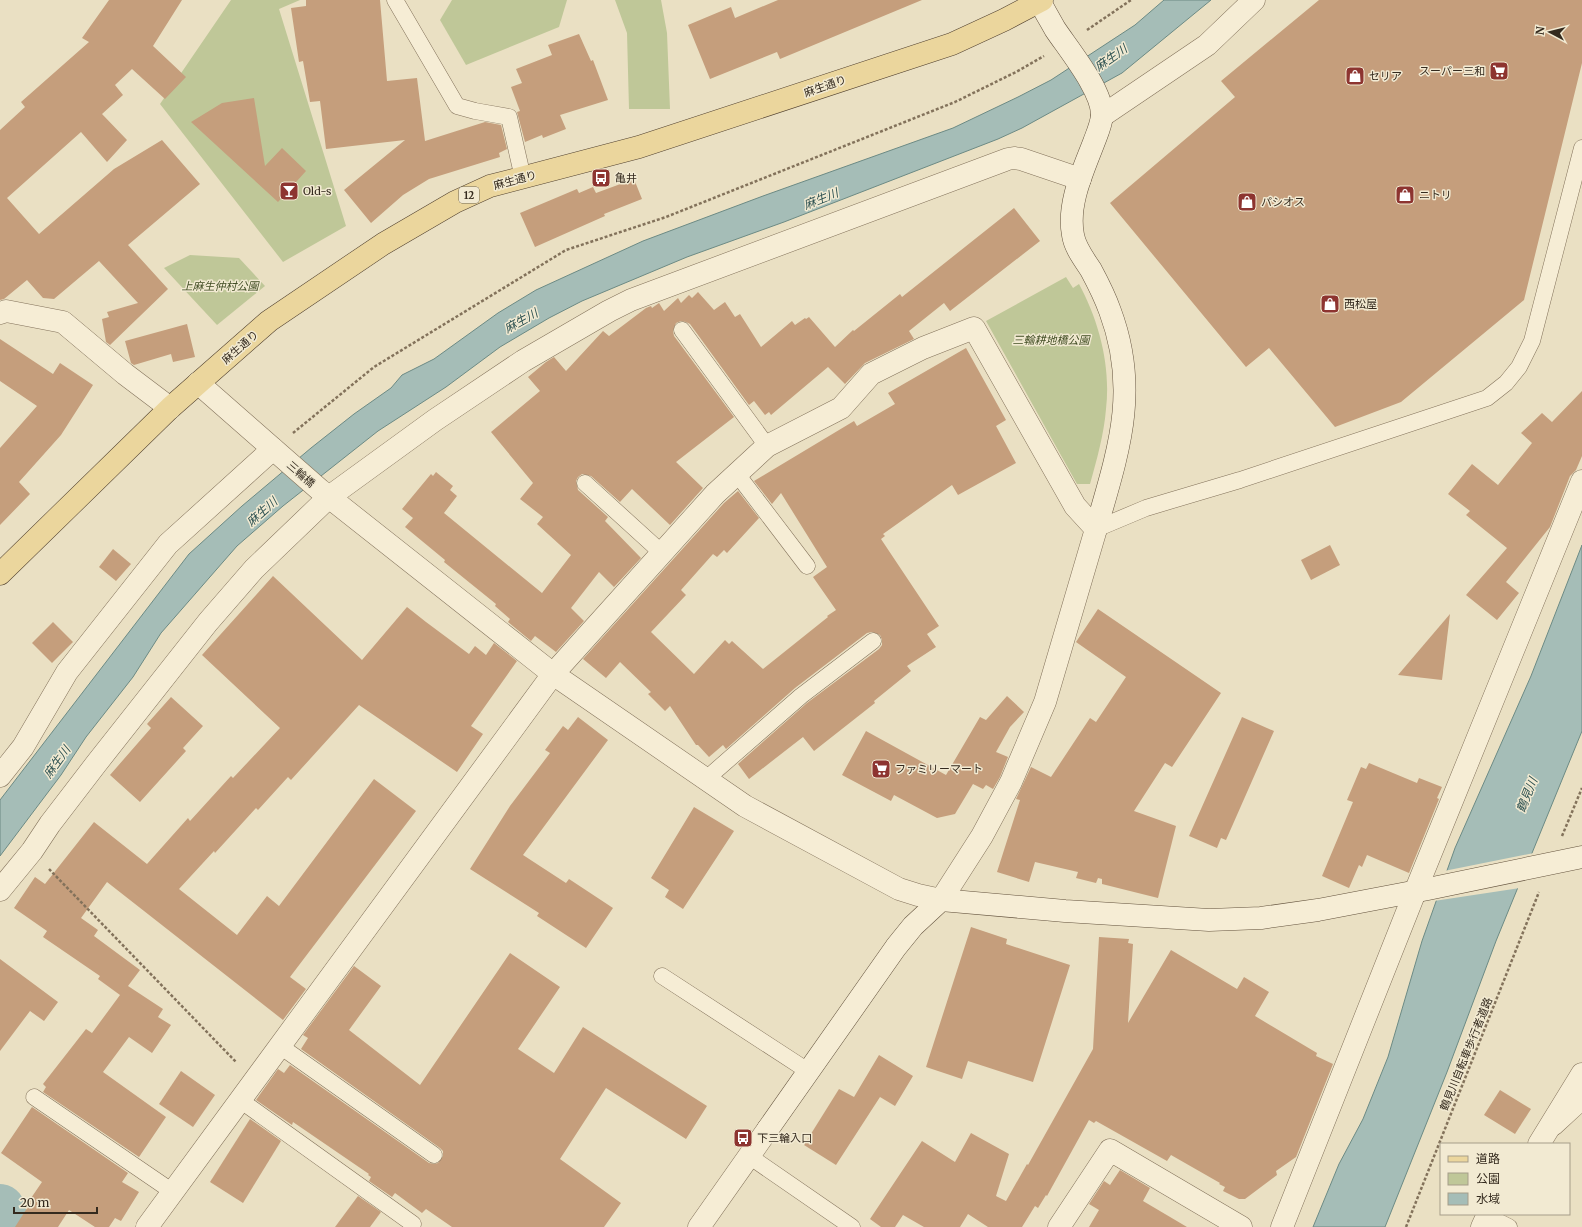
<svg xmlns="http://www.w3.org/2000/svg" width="1582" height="1227" viewBox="0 0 1582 1227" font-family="Merriweather,'Noto Sans JP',serif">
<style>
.green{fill:#bfc798}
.water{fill:#a5bdb7;stroke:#6c8a84}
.pier{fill:#eae0c3}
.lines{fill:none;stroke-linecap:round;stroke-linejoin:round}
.river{stroke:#a5bdb7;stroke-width:50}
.building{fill:#c59e7c}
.lane-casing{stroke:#83725b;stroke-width:17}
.street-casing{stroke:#83725b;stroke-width:23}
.secondary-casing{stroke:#64533e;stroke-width:23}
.primary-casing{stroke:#51402f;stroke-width:23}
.path{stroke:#83725b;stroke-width:2.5;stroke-dasharray:3 2;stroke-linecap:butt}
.lane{stroke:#f6edd5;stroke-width:16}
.street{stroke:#f6edd5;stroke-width:22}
.secondary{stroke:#f6edd5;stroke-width:22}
.primary{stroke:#ebd69d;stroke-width:22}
.labels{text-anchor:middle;stroke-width:3;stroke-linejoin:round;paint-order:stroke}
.shield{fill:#f2ead2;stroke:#6d6454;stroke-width:1}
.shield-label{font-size:10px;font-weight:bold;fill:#342a1e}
.poi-label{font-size:11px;fill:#342a1e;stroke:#f2ead2;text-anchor:start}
.street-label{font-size:11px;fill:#342a1e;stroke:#f2ead2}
.park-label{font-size:11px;font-style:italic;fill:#434f26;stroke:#f2ead2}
.water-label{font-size:12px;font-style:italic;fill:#2e5252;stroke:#f2ead2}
</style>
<rect width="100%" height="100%" fill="#eae0c3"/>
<g class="green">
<polygon points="231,0 300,0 279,9 346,226 283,262 160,104"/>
<polygon points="452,0 567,0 559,27 466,65 440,20"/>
<polygon points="615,0 661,0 667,33 670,109 629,109 627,33"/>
<polygon points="190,255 239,258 265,286 217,325 164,268"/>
<path d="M1066,277L1073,288L1079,284C1099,321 1111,366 1106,409C1104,434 1097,459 1090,484H1077L986,321Z"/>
</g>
<g class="water">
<polygon points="1164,0 1211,0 1122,73 1022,128 998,139 784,222 687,257 582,301 549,318 500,347 446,387 378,431 283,506 237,546 161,633 133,677 86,737 61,775 0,856 0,800 189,554 242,506 311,448 354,414 391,388 402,375 434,359 498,313 536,290 643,241 763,196 953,128 1018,97 1051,80 1135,25"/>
<polygon points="1582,545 1582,731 1496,941 1447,1072 1385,1227 1313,1227 1339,1164 1363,1119 1388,1057 1422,941 1455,848 1531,676"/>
</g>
<polygon class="pier" points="1534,853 1520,888 1434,901 1444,871"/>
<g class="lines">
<polyline class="river" points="0,1209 5,1227"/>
</g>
<g class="building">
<polygon points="109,0 182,0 153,46 186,77 165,99 132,69 115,85 123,95 102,114 127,140 107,162 81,132 7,198 39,234 114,169 162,140 200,184 128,245 168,289 110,345 106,342 102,319 109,317 107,312 138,303 99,261 54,299 43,298 27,280 4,299 0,300 0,130 25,107 21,102 89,42 82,38"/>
<polygon points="306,0 380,0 387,81 417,78 425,141 485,122 501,125 507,149 499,153 500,157 429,179 403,195 371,223 344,190 405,140 326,149 320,101 310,102 303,61 299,62 291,8 306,6"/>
<polygon points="778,0 922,0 780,59 777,52 710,79 688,25 731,7 735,18"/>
<polygon points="1319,0 1582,0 1582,63 1524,300 1401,402 1335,427 1269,348 1246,367 1110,203 1235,97 1221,81"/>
<polygon points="579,34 591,61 593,60 608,100 560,115 566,129 543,138 542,135 525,142 517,112 520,111 511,87 522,83 516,69 552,55 548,45"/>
<polygon points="254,98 265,166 282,148 306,171 278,202 191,122 222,103"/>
<polygon points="634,179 642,199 604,214 605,216 535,247 520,213 577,189 579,193 593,187 596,193"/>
<polygon points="1014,208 1040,241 950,311 944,303 909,331 914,339 865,363 845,384 828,367 771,415 769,412 765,415 754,401 749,405 690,324 686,322 681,321 676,323 673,331 674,336 734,417 676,462 703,488 670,525 632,489 620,502 591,476 582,474 578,477 576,481 578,490 608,517 605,521 641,558 614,587 599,572 571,608 584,621 556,652 535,636 531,641 508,622 510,619 495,606 496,604 444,562 445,560 405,527 413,518 402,509 431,474 433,476 436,472 453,486 450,490 457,496 444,513 542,593 571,555 537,524 543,517 520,499 533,483 491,432 540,391 528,377 546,362 554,357 566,371 603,331 609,336 646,308 651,306 652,308 659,303 664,311 678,298 681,303 689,295 692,298 698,292 714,310 725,302 735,317 740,314 761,347 792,321 795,325 805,318 806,319 809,317 835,347 853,330 854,331 900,294 902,297"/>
<polygon points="187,324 195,357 173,362 171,354 134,365 131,363 125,341"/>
<polygon points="0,339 53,374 60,363 93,385 61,435 19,482 30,494 0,525 0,448 37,406 0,381"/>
<polygon points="966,348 1006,420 996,426 1016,463 958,495 952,485 883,534 885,536 881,539 939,626 927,634 936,647 907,666 911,671 874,701 875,703 814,751 803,737 749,779 738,764 807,703 879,649 882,645 882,640 880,635 872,632 867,633 795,688 726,749 723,745 709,757 698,745 696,745 670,706 665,711 648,694 651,692 620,662 606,678 583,659 724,503 738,491 759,518 727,553 724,550 717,557 713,554 681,590 686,595 651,632 694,674 725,640 729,644 732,641 763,669 828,617 827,616 836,610 813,577 827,567 781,493 772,504 754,481 854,421 857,426 895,404 888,393"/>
<polygon points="1582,391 1582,456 1576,470 1570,476 1550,527 1506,582 1519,593 1497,620 1466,595 1507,548 1466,515 1470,511 1448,494 1472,464 1498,485 1532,443 1521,433 1542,413 1552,422"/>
<polygon points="1330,545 1340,565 1311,580 1301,560"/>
<polygon points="113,549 131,564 116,581 99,567"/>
<polygon points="273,576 362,660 407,607 426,622 469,654 475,646 486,655 494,643 517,661 471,726 483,734 457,772 359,705 291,780 288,777 258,810 256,808 215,853 214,851 179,889 237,935 267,896 279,906 374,779 416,811 290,977 306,989 283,1020 107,882 81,918 98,930 94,936 140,970 128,986 163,1009 158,1017 171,1025 152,1053 129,1037 103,1072 166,1117 139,1157 43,1092 46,1087 43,1084 86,1029 92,1033 120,995 98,979 100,976 43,937 47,931 14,908 35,877 45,884 94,822 147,864 188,818 190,821 231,776 233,778 280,728 202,655"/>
<polygon points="1098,609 1221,693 1172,767 1165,763 1134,811 1176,826 1158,898 1102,884 1102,879 1098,878 1096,883 1076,878 1078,872 1035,862 1029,882 997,872 1020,800 1016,799 1031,767 1051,777 1090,718 1096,722 1126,677 1076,642"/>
<polygon points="1450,614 1442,680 1398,675"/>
<polygon points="53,622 73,642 52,663 32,643"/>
<polygon points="1007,696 1024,712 1010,727 996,752 1008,757 1000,777 993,789 986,785 983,789 973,784 955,814 937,818 894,795 891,801 842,775 866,731 946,775 980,717 986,720"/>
<polygon points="171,697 203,726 183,748 186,751 140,802 110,775 151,728 147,724"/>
<polygon points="578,717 608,740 523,855 566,883 569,879 613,908 586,948 537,916 539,913 470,869 510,806 550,753 545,750 563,726 568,730"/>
<polygon points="1242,717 1274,731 1226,840 1221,838 1217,848 1189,836"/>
<polygon points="1369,763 1417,783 1419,778 1442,787 1437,798 1439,799 1409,873 1367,855 1362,867 1359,865 1349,888 1322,876 1353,802 1347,800 1361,767 1366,769"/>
<polygon points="694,807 734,831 683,909 665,897 669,890 651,878"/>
<polygon points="971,927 1007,939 1006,944 1070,965 1033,1082 968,1061 962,1079 926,1067"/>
<polygon points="1099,937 1129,939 1128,943 1133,944 1128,1023 1171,950 1237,989 1244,977 1269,992 1255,1016 1317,1053 1316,1056 1333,1064 1296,1157 1276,1171 1277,1175 1245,1199 1239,1199 1223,1191 1225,1187 1219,1184 1220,1183 1171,1155 1167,1161 1096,1121 1094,1123 1089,1120 1047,1196 1046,1195 1038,1208 1035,1206 1022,1227 988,1227 968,1214 960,1227 924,1227 903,1215 895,1227 881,1227 870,1219 922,1141 955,1162 971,1133 1009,1154 996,1196 1006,1201 1027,1164 1028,1165 1093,1049"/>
<polygon points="510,953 560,987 518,1049 554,1073 583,1027 707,1106 686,1139 606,1088 560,1159 621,1203 604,1227 452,1227 426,1209 422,1213 395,1193 392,1197 369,1181 371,1177 368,1175 369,1174 293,1122 292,1125 256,1100 278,1069 284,1073 290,1065 429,1163 434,1164 438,1163 443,1156 443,1151 440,1148 301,1049 308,1038 303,1035 354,966 381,986 349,1030 420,1085"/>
<polygon points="0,959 58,1002 44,1021 30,1011 0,1051"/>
<polygon points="879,1055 913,1076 895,1106 880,1097 836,1165 804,1145 839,1089 854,1097"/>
<polygon points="181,1071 215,1095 193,1127 159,1104"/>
<polygon points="1500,1090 1531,1109 1515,1134 1484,1115"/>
<polygon points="32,1107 128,1173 122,1182 139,1192 121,1221 115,1218 109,1227 95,1227 69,1210 58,1227 15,1227 31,1202 29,1201 42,1182 1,1153"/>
<polygon points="250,1119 281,1141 243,1203 210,1182"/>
<polygon points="1120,1170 1150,1188 1143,1201 1187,1227 1089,1227 1099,1210 1089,1204 1104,1181 1110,1185"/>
<polygon points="358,1196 381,1212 370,1227 335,1227"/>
</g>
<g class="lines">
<defs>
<g id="lane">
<polyline points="395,0 457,106 475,111 509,117 523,178"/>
<polyline points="682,330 767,446"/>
<polyline points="737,474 807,566"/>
<polyline points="585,483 662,553"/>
<polyline points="1096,529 1146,508 1240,480 1487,398 1506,383 1519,367 1532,341 1582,148"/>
<polyline points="705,780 801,696 873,641"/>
<polyline points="662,976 808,1071"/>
<polyline points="280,1046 434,1155"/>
<polyline points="34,1097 173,1192"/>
<polyline points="240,1100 413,1224"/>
<polyline points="1555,1127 1582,1102"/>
<polyline points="749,1156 852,1227"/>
<polyline points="1487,1216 1509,1227"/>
</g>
<g id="street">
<polyline points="1102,116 1207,45 1254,0"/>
<polyline points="0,313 6,311 63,322 125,374 170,408"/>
<polyline points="0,776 23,747 67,672 168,544 273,449"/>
<polyline points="0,890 32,851 50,824 96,764 208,622 254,569 329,497 435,420 523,361 609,311 631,300 1008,159 1014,158 1021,159 1080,179"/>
<polyline points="1539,1144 1582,1074"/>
<polyline points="147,1227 553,674 715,494 767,446 841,408 871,374 923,348 974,328 1075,506 1096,529 1045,702 1011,782 982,836 941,900 918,895 899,889 745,806 553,674 320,490 198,383"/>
<polyline points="699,1227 768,1129"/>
<polyline points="1059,1227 1110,1150 1241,1227"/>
<polyline points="1282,1227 1415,892 1582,481"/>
<polyline points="1482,1227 1488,1214"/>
</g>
<g id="secondary">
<path d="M1039,0C1044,10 1050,20 1055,29C1069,50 1103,91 1102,116C1101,125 1097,134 1094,142C1083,171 1067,204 1073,235C1075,248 1084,259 1091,270C1098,283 1105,297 1110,311C1140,391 1118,452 1096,529"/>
<polyline points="768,1129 896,947 913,926 941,900 1065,911 1209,920 1261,918 1318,910 1428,889 1582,857"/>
</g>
<polyline id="primary" points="0,574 170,408 269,321 383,244 455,202 490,186 639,147 952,44 1004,20 1042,0"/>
</defs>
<use href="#lane" class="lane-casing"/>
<use href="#street" class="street-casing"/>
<use href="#secondary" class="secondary-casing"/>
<use href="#primary" class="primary-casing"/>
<g class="path">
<polyline points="1087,30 1131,0"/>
<polyline points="293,433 374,367 566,250 666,217 955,102 1016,72 1044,56"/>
<polyline points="1562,836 1582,788"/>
<polyline points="49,869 236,1062"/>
<polyline points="1406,1227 1539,892"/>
</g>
<use href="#lane" class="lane"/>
<use href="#street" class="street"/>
<use href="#secondary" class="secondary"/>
<use href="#primary" class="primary"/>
</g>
<defs>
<symbol id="supermarket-square" viewBox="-11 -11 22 22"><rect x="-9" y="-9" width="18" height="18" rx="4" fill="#8d3430" stroke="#f2ead2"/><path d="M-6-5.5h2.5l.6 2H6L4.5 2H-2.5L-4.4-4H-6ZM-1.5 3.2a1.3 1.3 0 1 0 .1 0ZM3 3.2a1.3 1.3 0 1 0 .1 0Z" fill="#fff"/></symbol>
<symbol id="shop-square" viewBox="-11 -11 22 22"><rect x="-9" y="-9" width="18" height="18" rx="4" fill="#8d3430" stroke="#f2ead2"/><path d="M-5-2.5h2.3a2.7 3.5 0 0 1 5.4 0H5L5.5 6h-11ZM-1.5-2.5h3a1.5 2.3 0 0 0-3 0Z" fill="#fff"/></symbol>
<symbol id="bus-square" viewBox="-11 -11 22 22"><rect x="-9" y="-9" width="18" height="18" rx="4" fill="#8d3430" stroke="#f2ead2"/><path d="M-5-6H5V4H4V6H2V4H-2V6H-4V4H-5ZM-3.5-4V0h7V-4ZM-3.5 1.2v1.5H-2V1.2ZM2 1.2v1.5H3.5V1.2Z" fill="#fff"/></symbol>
<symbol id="bar-square" viewBox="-11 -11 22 22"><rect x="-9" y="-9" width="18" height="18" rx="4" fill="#8d3430" stroke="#f2ead2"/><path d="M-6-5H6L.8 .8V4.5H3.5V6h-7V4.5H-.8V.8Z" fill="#fff"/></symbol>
</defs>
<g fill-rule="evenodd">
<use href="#supermarket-square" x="1488" y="60" width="22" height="22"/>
<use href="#shop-square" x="1344" y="65" width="22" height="22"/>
<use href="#bus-square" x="590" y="167" width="22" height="22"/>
<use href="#bar-square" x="278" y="180" width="22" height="22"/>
<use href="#shop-square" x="1394" y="184" width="22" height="22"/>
<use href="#shop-square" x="1236" y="191" width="22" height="22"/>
<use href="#shop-square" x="1319" y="293" width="22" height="22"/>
<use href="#supermarket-square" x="870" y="758" width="22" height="22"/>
<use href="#bus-square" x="732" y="1127" width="22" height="22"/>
</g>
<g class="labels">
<rect class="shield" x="459" y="187" width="20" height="16" rx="3"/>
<g class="shield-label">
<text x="469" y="199">12</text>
</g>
<g class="poi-label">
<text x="1485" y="75" text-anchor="end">スーパー三和</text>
<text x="1369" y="80">セリア</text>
<text x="615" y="182">亀井</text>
<text x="303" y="195">Old-s</text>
<text x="1419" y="199">ニトリ</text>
<text x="1261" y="206">パシオス</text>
<text x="1344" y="308">西松屋</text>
<text x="895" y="773">ファミリーマート</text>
<text x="757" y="1142">下三輪入口</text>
</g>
<g class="street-label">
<text transform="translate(825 86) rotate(-19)" y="4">麻生通り</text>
<text transform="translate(515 180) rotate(-15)" y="4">麻生通り</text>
<text transform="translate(240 347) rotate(-41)" y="4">麻生通り</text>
<text transform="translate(301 474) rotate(41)" y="4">三輪橋</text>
<text transform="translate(1466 1054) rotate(-68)" y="4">鶴見川自転車歩行者道路</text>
</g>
<g class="park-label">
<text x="220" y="290">上麻生仲村公園</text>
<text x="1051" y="344">三輪耕地橋公園</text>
</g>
<g class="water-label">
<text transform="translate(1111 58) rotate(-35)" y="4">麻生川</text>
<text transform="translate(821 199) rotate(-22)" y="4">麻生川</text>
<text transform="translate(521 321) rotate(-29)" y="4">麻生川</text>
<text transform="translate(262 512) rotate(-42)" y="4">麻生川</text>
<text transform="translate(57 762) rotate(-54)" y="4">麻生川</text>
<text transform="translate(1527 795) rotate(-68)" y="4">鶴見川</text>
</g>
</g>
<rect x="1440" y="1143" width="130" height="72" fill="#f2ead2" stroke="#a69d8a"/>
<rect x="1448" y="1156" width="20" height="6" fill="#ebd69d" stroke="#a69d8a"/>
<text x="1476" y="1163" font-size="12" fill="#342a1e">道路</text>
<rect x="1448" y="1173" width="20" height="12" fill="#bfc798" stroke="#a69d8a"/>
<text x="1476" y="1183" font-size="12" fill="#342a1e">公園</text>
<rect x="1448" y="1193" width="20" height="12" fill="#a5bdb7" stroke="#a69d8a"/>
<text x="1476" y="1203" font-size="12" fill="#342a1e">水域</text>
<g transform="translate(1550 32) rotate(277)" stroke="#f2ead2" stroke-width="3" paint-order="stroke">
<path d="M0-3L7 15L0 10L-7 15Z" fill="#342a1e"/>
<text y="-6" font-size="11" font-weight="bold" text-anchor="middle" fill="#342a1e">N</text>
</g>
<path d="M14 1207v6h83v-6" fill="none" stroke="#342a1e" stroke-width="2"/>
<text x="20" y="1207" font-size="12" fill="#342a1e" stroke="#f2ead2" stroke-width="3" paint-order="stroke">20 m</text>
</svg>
